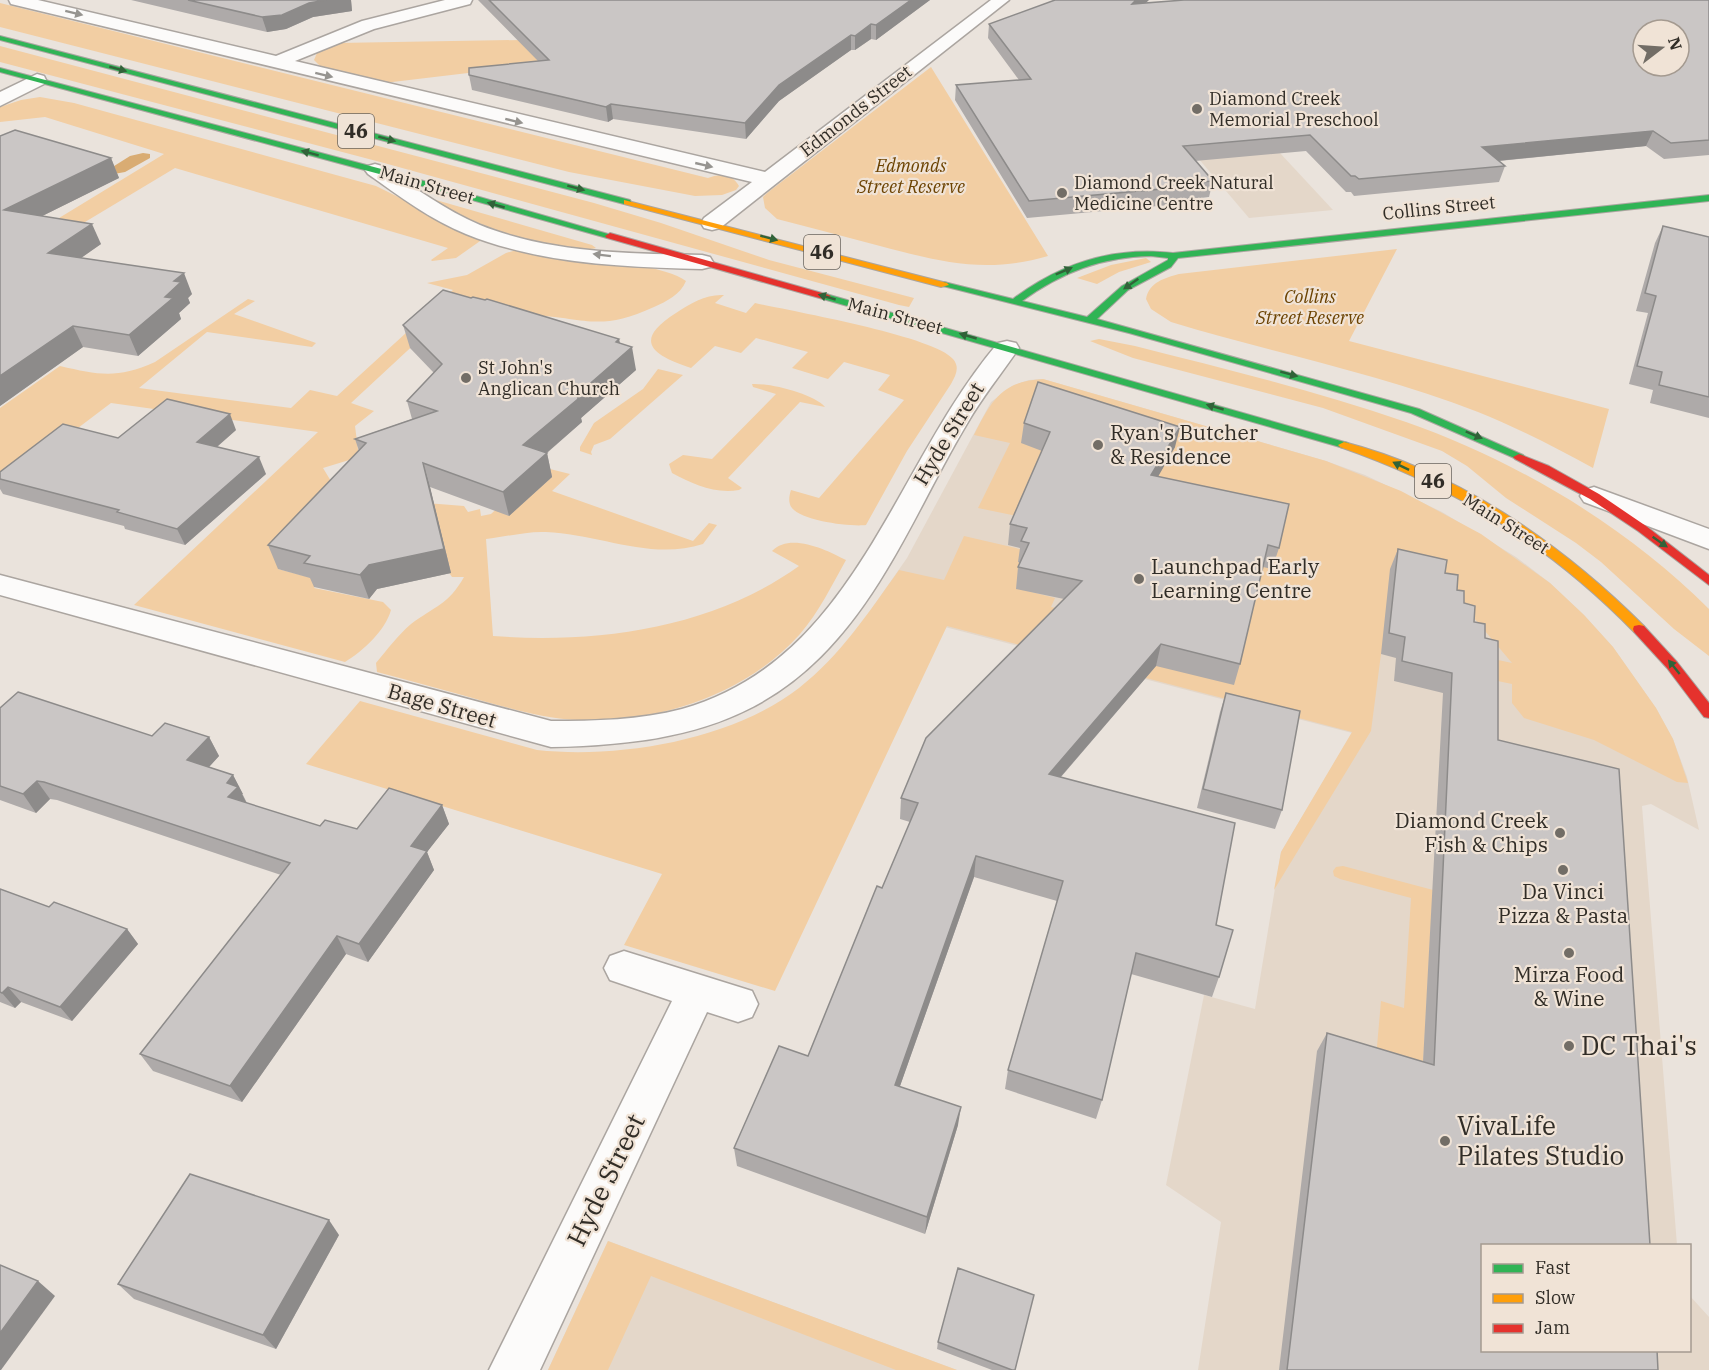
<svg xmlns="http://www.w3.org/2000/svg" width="1709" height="1370" viewBox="0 0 1709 1370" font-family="'IBM Plex Serif',serif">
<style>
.built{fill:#e4d7c9}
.green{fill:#f2cea3}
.water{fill:#d9ac73}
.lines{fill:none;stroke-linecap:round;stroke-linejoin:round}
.lane-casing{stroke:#aba5a0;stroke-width:3}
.street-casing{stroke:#aba5a0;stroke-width:3}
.fast-casing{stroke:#aba5a0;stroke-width:2}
.slow-casing{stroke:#aba5a0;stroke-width:2}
.jam-casing{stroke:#aba5a0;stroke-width:2}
.lane{fill:#fcfbfa;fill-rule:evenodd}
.street{fill:#fcfbfa;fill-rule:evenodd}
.fast{fill:#30b455;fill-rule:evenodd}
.slow{fill:#ff9f0a;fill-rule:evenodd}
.jam{fill:#e5322d;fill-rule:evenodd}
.wall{fill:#aeaaa9}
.shaded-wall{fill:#8d8b8a}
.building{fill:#cac6c5;stroke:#8d8b8a;stroke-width:1.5;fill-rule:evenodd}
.oneway{fill:#969490}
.oneway2{fill:#316339}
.poi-dot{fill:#726d66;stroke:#f0e3d6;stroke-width:2}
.labels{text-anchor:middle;stroke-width:4.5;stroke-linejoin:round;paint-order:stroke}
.far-poi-label{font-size:18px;fill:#312d27;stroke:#f0e3d6;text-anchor:start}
.far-street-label{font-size:18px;fill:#312d27;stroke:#f0e3d6}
.far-park-label{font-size:18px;font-style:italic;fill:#6c4302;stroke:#f0e3d6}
.shield{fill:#f0e3d6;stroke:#6a645c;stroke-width:1.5}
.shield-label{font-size:20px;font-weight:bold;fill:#312d27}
.poi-label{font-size:21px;fill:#312d27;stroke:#f0e3d6;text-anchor:start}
.street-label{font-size:21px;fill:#312d27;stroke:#f0e3d6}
.near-poi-label{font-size:26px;fill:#312d27;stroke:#f0e3d6;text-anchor:start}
.near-street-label{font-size:26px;fill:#312d27;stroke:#f0e3d6}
</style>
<rect width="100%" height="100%" fill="#eae3dc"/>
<g class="built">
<polygon points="1150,13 1333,210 1249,218 1078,17"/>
<polygon points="1043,379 1326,461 1365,475 1442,512 1516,557 1550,583 1584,615 1613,647 1656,708 1673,739 1687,777 1699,830 1651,804 1642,806 1677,1245 1482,1246 1482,1350 1690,1350 1690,1296 1709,1317 1709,1370 1198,1370 1221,1222 1166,1185 1204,995 1255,1009 1281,852 1352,733 872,608 907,558 991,402 1012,386 1029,380"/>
<polygon points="608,1241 957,1370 548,1370"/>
</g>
<g class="green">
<path d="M0,3L708,178C719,173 733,174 739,186L736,190L722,195L695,196L569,172L0,27Z"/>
<polygon points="694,37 678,48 384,83 320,66 314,60 317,53 337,43"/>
<polygon points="0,46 594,203 661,223 769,260 914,298 909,307 899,305 384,163 0,62"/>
<path d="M931,67L1048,256C986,274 941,262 880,246C846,237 812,228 777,219L765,208L763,197L767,193Z"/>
<polygon points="40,97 74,103 376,186 483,239 456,258 432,261 431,260 448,248 175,168 60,237 0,254 164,154 45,117 0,122 0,107 21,100"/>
<path d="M429,198L592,245L596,248C587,251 574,247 564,246C511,239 475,224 429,198Z"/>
<path d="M520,249C555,254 661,262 686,281C680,295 667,301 654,307C600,332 586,318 532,315C504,313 476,313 448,313L351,403L374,411L355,426L359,457L323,468L340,496L278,569L320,580L314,588L383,602L391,610C385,631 363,651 345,662L134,605L318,432L111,403L0,487V408L60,366C99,375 117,379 155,362L248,299L255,301L234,314L316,343L312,347L207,332L139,388L291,408L310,390L337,396L453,290L427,283L467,275L506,253Z"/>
<path d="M1397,249L1349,341L1609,409L1593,468C1556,448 1518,428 1478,412C1379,373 1273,353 1171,322L1151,309L1146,299C1149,282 1165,278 1179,274Z"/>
<polygon points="1146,258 1151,262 1119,272 1097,284 1077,278 1111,265"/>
<path d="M724,295L715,303L746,313L755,303C791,311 934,336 953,359C960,367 956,375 951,384L907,451L866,525C851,527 802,521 792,508C788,503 789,496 791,490L819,498L904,400L878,390L890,375L844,362L828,379L792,368L808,352L756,338L741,353L715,346L691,368C652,355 632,341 676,313C691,303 706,294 724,295Z"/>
<path d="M1099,339L1135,346C1225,369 1317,391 1406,422C1517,461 1626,526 1709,609V656L1674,629L1601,562L1576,543L1506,498L1467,466L1442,451L1323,408L1133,358L1090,341Z"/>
<polygon points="658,369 683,375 610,439 594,445 591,452 592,455 580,451 580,447 594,423 643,389"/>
<path d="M1043,379L1326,461L1401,491L1481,534L1550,583L1584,615L1613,647L1656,708L1673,739L1688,783L1677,782L1594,740L1524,718L1512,703V684L1488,679L1489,658L1512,663L1436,573L1381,654L1371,731L1274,890L1281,852L1352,732L947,626L775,991L624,945L662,874L306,764L360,701L537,750C619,759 732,740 799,688C840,656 869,612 899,570L944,580L964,536L1024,550L1026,564L1016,588L1055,598L1051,607L1090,616L1261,566L1273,569L978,508L1010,443L974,435C991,401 1002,381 1043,379Z"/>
<path d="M752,384C770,383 814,394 825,407L800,402L728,478L742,488L739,490C714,494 693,484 672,473L669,464L683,455L712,459L776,394L753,387Z"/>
<path d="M542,467L570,474L552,491L693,541L709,523L717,525L703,544C651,561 599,534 546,532C527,531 505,537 486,539L493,636C597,644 713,628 799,566L772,551C790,532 827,550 846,560C832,585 819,612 800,634C746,695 656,724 577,720C545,719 513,709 483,701C448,691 412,681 377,672L376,663C387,650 398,635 411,624C435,606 448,605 464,577H452L401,501L464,506L468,512L480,509L481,516L491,514Z"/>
<polygon points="1343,866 1433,890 1422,1082 1375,1069 1381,1001 1404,1008 1411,898 1340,879 1334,876 1333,871 1336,867"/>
<polygon points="608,1241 648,1256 957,1370 896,1370 651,1276 608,1370 548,1370"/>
</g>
<polygon class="water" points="143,153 150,154 150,158 125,172 114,174 111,168 130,156"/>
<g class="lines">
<defs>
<path id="lane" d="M375,164L382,166C414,187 445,210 480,225C549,253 629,254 702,255L710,257L713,262L710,267L702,269C623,267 540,264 466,234C431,220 399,196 368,174L365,170L368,166Z"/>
<g id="street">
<polygon points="9,0 38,0 276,56 362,21 445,0 472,0 470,4 374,29 295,61 765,172 991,0 1009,0 720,228 712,230 704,228 701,223 704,218 752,182 11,4"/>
<polygon points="37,74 44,76 46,80 44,84 0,106 0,92"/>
<path d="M1007,341L1016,343L1019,348C1002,373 983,396 968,422C939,470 916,521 887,569C803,710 710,744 551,747L0,595V575L551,721C595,721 640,720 682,709C856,660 893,466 998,343Z"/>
<polygon points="1594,487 1709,529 1709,549 1584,502 1580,496 1584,490"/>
<polygon points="624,951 752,991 758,1004 752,1017 738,1022 707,1012 540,1370 489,1370 672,1001 610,980 604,968 610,956"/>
</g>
<g id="fast">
<polygon points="0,36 630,200 631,202 624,204 0,40"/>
<polygon points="0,68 389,171 615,236 607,238 383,175 0,72"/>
<path d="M1709,195V201L1178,258L1171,267L1128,290L1097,319L1419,409L1523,455L1525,457L1519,460L1411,413L1129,333L939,285L944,282L1013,299C1061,263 1113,246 1173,253ZM1151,256L1168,258V260L1122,286L1087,317L1022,301C1062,272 1102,257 1151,256Z"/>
<polygon points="826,294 1348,443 1350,445 1344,448 1340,447 823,299 823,295"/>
</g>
<g id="slow">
<polygon points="624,200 947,283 949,285 941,287 624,204"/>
<path d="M1344,442C1457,471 1562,544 1644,626L1645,629L1644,632H1634C1549,545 1455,487 1340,447L1338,445Z"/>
</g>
<g id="jam">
<polygon points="610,233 829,295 831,297 823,299 607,238 605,236"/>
<polygon points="1519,454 1549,466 1599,494 1646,526 1709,575 1709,585 1638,531 1590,499 1515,459 1513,457"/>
<polygon points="1639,625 1644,626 1677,662 1709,703 1709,718 1704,717 1667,668 1634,632 1633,629 1634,626"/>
</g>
</defs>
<use href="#lane" class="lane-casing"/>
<use href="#street" class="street-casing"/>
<use href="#fast" class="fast-casing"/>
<use href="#slow" class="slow-casing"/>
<use href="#jam" class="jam-casing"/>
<use href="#lane" class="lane"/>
<use href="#street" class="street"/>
<use href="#fast" class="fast"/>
<use href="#slow" class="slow"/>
<use href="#jam" class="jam"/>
</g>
<g class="wall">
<polygon points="131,0 351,0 352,11 313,17 286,29 267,32"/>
<polygon points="478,0 930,0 876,40 871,39 855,50 851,50 779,101 746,139 613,119 608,122 472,90 469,75 538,61"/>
<polygon points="1709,0 1709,155 1664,159 1646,146 1499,161 1505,166 1499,182 1354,196 1351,192 1346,192 1306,151 1195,161 1213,181 1209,197 1192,199 1191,203 1027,218 955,100 956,85 1019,80 988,38 989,24 1146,3"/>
<polygon points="0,136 111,158 119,178 42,216 101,244 81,258 192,294 188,298 190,303 179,313 181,319 138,356 83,347 0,406"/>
<polygon points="1663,226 1709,237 1709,418 1650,403 1653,390 1629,384 1648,313 1636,311 1655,243"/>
<polygon points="471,298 619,339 620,344 636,370 581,418 582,422 547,453 552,477 509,516 430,487 451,573 377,589 369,599 314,587 310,578 278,569 268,545 359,451 355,439 412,419 407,401 434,373 410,348 403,325"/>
<polygon points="1024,423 1175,447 1158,476 1279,548 1272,569 1263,567 1240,664 1234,685 1156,666 1061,777 1216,925 1219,977 1212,997 1131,974 1102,1100 1096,1119 1005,1089 1008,1070 1057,901 974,877 900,1086 958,1125 925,1234 737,1166 734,1148 808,1056 882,888 910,822 900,819 901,798 1064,599 1016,589 1018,567 1020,563 1018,562 1020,548 1008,545 1010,524 1042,451 1021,443"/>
<polygon points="236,430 217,447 266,474 185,545 125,529 124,526 3,494 0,489 0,472 118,438"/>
<polygon points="1398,549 1445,573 1457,590 1474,622 1485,638 1498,740 1658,1370 1279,1370 1317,1051 1327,1033 1423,1062 1443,693 1394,681 1396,658 1381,654 1390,569"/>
<polygon points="1226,693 1282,810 1275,829 1197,808 1220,712"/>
<polygon points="0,708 152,736 209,737 219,756 209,767 233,775 247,803 320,826 357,829 442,805 449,824 427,852 434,870 368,962 346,954 242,1102 153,1071 140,1054 281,875 57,800 50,799 36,813 0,800"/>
<polygon points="0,889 49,907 127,929 138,944 72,1021 21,1002 15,1008 0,1002"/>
<polygon points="339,1235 276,1349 134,1299 118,1284"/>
<polygon points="938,1342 1015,1370 992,1370 937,1349"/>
</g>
<g class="shaded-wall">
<polygon points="326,0 351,0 352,11 313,17 286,29 267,32 262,17 309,3"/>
<polygon points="911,0 930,0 876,40 876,25"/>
<polygon points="1136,0 1149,0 1130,18 1132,4"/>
<polygon points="871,24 871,39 855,50 855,36"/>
<polygon points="851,35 851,50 779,101 746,139 745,123 779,85"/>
<polygon points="611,104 613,119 608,122 606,107"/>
<polygon points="1653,131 1646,146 1477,163 1482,147"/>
<polygon points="111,158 119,178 14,230 4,210"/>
<polygon points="92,224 101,244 58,274 48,253"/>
<polygon points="184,273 192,294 188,298 190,303 179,313 181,319 138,356 129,335 165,297 174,281"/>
<polygon points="73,326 83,347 0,406 0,376"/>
<polygon points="619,339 622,356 632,347 636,370 581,418 582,422 528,469 523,445 577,395 616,342"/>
<polygon points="230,414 236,430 204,458 197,442"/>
<polygon points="1180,427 1175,447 1147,496 1151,475"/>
<polygon points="547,453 552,477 509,516 503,492"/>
<polygon points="259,457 266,474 185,545 177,529"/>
<polygon points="423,463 430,487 451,573 377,589 369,599 360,575"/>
<polygon points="1161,644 1156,666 1045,795 1049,774"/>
<polygon points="209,737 219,756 198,779 187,760"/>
<polygon points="233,775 243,794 242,794 248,806 228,797 227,783"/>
<polygon points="37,781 50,799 36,813 23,794"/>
<polygon points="442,805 449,824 427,852 434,870 368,962 359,944 411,846"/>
<polygon points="976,856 974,877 894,1103 895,1085"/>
<polygon points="127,929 138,944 72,1021 60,1007"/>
<polygon points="337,936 346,954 242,1102 230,1086"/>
<polygon points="8,987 21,1002 15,1008 2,993"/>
<polygon points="961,1107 958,1125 925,1234 927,1217"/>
<polygon points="329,1220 339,1235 276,1349 263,1335"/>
<polygon points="38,1281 55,1296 1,1370 0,1370 0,1333"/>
</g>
<g class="building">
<polygon points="188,0 326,0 309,3 282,15 262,17"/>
<polygon points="489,0 911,0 876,25 871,24 855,36 851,35 779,85 745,123 611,104 606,107 469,75 469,68 549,60"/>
<path d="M1055,0H1136L1132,4L1184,0H1709V140L1671,143L1653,131L1482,147L1505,166L1359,179L1355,176H1351L1310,135L1183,146L1213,181L1192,183L1194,186L1029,201L956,85L1031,79L989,24ZM1643,30H1679V66H1643Z"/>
<polygon points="15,130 111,158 4,210 92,224 48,253 184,273 174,281 181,282 165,297 173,298 129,335 73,326 0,376 0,136"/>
<polygon points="1663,226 1709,237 1709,397 1659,385 1662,372 1637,366 1656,296 1645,293"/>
<polygon points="443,290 471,298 473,297 485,300 487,299 619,339 616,342 632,347 577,395 578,399 523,445 547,453 503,492 423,463 444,549 369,565 360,575 304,563 310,556 268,545 366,443 355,439 437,411 407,401 442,364 403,325"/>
<polygon points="1038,382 1180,427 1151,475 1289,504 1279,548 1268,545 1240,664 1161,644 1049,774 1235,823 1216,925 1233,930 1219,977 1136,953 1102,1100 1008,1070 1063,881 976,856 895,1085 961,1107 927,1217 734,1148 779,1046 808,1056 877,886 882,888 918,803 901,798 926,738 1082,581 1018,567 1029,543 1021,541 1027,528 1010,524 1050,432 1024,423"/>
<polygon points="167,399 230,414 197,442 259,457 177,529 117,512 119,510 0,479 0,472 63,424 118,438"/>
<polygon points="1398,549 1447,560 1445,573 1458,575 1457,590 1464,591 1464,603 1475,606 1474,622 1485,624 1485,638 1498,641 1498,740 1619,769 1650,1245 1482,1245 1482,1350 1657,1350 1658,1370 1287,1370 1327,1033 1434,1065 1452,673 1402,661 1405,637 1389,633"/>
<polygon points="18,692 152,736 165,723 209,737 187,760 233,775 227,783 238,787 228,797 320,826 325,820 357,829 389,788 442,805 411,846 427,851 359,944 337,936 230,1086 140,1054 290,863 44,782 37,781 23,794 0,786 0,708"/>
<polygon points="1226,693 1300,711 1282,810 1203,789"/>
<polygon points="0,889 49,907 54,902 127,929 60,1007 8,987 2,993 0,992"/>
<polygon points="190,1174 329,1220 263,1335 118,1284"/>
<polygon points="0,1265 38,1281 0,1333"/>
<polygon points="958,1268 1034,1295 1015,1370 1012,1370 938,1342"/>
</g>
<defs><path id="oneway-solid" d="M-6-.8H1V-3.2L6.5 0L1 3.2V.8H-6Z" transform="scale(1.5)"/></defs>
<g class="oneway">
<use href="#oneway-solid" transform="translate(74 13) rotate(14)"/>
<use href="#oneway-solid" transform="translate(324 75) rotate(14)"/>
<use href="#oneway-solid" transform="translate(514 121) rotate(14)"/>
<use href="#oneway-solid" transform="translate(704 165) rotate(13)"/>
<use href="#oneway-solid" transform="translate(602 255) rotate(-173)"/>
</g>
<g class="oneway2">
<use href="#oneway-solid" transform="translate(118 69) rotate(15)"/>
<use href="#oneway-solid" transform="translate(387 139) rotate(15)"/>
<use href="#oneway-solid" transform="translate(310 153) rotate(-165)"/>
<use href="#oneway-solid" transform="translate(576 188) rotate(15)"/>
<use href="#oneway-solid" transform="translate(496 205) rotate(-164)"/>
<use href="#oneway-solid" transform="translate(769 238) rotate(15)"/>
<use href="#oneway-solid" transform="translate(1064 271) rotate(-23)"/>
<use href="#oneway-solid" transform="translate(1131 284) rotate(145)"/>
<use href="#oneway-solid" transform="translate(827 297) rotate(-164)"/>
<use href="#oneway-solid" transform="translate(968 336) rotate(-164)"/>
<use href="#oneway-solid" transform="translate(1289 374) rotate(15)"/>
<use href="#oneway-solid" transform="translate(1215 407) rotate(-164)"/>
<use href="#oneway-solid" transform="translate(1474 435) rotate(23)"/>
<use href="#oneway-solid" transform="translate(1401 466) rotate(-154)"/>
<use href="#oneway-solid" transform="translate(1660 542) rotate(35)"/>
<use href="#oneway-solid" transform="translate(1674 667) rotate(-129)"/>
</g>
<g class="poi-dot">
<circle cx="1197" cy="109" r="6"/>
<circle cx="1062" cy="193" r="6"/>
<circle cx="466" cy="378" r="6"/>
<circle cx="1098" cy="445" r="6"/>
<circle cx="1139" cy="579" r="6"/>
<circle cx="1560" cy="833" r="6"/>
<circle cx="1563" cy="870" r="6"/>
<circle cx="1569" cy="953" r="6"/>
<circle cx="1569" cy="1046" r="6"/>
<circle cx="1445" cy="1141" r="6"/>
</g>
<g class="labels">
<g class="far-poi-label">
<text x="1209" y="105">Diamond Creek<tspan x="1209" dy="21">Memorial Preschool</tspan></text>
<text x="1074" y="189">Diamond Creek Natural<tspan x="1074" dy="21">Medicine Centre</tspan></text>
<text x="478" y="374">St John's<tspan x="478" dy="21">Anglican Church</tspan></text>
</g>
<g class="far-street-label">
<text transform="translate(856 111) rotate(-38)" y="6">Edmonds Street</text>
<text transform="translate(427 185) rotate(16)" y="6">Main Street</text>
<text transform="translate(1439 208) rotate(-6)" y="6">Collins Street</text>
<text transform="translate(895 316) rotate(15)" y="6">Main Street</text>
<text transform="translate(1506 524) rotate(32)" y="6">Main Street</text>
</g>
<g class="far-park-label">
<text x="911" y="172">Edmonds<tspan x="911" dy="21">Street Reserve</tspan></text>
<text x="1310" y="303">Collins<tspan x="1310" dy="21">Street Reserve</tspan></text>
</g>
<g class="shield">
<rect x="338" y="114" width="36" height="34" rx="4.5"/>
<rect x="804" y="235" width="36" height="34" rx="4.5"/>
<rect x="1415" y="464" width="36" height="34" rx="4.5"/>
</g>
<g class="shield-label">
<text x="356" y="138">46</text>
<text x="822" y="259">46</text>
<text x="1433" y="488">46</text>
</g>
<g class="poi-label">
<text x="1110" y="440">Ryan's Butcher<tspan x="1110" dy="24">&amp; Residence</tspan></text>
<text x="1151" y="574">Launchpad Early<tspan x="1151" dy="24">Learning Centre</tspan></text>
<text x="1548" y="828" text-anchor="end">Diamond Creek<tspan x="1548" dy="24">Fish &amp; Chips</tspan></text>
<text x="1563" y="899" text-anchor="middle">Da Vinci<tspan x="1563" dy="24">Pizza &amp; Pasta</tspan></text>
<text x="1569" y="982" text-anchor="middle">Mirza Food<tspan x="1569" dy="24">&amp; Wine</tspan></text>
</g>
<g class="street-label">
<text transform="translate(949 434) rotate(-59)" y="7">Hyde Street</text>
<text transform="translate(442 706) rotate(16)" y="7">Bage Street</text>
</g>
<g class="near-poi-label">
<text x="1581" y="1055">DC Thai's</text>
<text x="1457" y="1135">VivaLife<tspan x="1457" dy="30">Pilates Studio</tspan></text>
</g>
<g class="near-street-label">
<text transform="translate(606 1180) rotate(-64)" y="9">Hyde Street</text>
</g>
</g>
<rect x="1481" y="1244" width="210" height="108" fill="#f0e3d6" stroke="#a49a90" stroke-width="1.5"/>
<rect x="1493" y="1264" width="30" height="9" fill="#30b455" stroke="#a49a90" stroke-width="1.5"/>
<text x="1535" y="1274" font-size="18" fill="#312d27">Fast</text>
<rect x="1493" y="1294" width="30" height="9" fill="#ff9f0a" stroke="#a49a90" stroke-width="1.5"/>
<text x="1535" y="1304" font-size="18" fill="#312d27">Slow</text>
<rect x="1493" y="1324" width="30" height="9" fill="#e5322d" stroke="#a49a90" stroke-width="1.5"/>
<text x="1535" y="1334" font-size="18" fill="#312d27">Jam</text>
<g transform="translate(1661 48) rotate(73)"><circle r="28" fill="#f0e3d6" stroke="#a49a90" stroke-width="1.5"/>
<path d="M0-4.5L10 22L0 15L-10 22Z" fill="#726d66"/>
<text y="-9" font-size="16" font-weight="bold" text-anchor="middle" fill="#312d27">N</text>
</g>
</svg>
